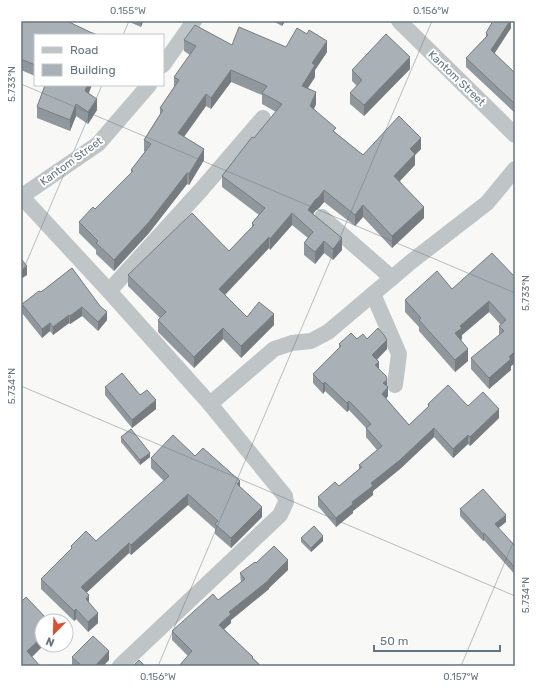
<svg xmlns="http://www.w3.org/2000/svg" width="536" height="687" viewBox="0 0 536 687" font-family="Rubik,sans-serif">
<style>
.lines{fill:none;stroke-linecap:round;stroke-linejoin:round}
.minor{stroke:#bfc4c7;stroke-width:16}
.wall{fill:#91989d}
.shaded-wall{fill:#767c7f}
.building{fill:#a9b1b6;stroke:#767c7f}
.ticks{fill:none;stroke:#65757f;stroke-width:1;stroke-opacity:0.45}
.labels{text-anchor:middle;stroke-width:4;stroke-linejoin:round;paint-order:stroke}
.street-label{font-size:11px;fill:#65757f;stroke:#fff}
.neatline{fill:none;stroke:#65757f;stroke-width:1.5}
.ticks-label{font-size:10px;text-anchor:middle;fill:#65757f}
</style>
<rect width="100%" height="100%" fill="#f8f8f6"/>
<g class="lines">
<g class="minor">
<polyline points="399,21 515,135"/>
<polyline points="163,65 194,21"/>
<polyline points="21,196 109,291 210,404 285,496 286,502 280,515 120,666"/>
<polyline points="22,196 98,144 149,85"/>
<polyline points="322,217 392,278"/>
<polyline points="109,291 201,190 263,118"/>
<polyline points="373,294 399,354 395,385"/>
<polyline points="210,404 274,349 292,343 311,341 328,332 412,261 487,203 515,169"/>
</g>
</g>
<g class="wall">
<polygon points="21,21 90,32 35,35 35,76 21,70"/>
<polygon points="127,21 143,21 141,27"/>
<polygon points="273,21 285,21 282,26"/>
<polygon points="511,21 511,28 494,53 515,73 515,113 466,67 466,58 486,37 486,33"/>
<polygon points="184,40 232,45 286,47 327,52 315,70 315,77 308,88 316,104 314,109 336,133 363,155 421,149 415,155 415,165 400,181 424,218 392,248 363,217 355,226 324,202 319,208 315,211 313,214 342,250 333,260 324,253 315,264 304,255 304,243 308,238 292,225 270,250 269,248 225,295 247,317 274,325 241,358 223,339 194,368 158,332 158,320 160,318 128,286 128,275 229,251 252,227 252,223 259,215 222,187 222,176 276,112 262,104 262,95 231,82 211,109 206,106 184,137 204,160 189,185 187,184 149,233 114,271 96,254 96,250 79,233 79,222 95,209 131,173 131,170 145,152 144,151 144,140 160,114 160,108 174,87 174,77 190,55 184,51"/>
<polygon points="410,69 364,116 350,104 350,93 357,86 352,81 352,70"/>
<polygon points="89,93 97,110 88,124 76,116 70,131 37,118 37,107"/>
<polygon points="72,268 107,320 98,331 82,316 70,324 69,323 53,335 50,331 42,338 22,313 22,304 41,292"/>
<polygon points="515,277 515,363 511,366 511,370 489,389 471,369 471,358 499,335 499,326 501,325 489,312 462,335 462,339 461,340 468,361 455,372 419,331 419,327 405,312 405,300 452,289"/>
<polygon points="357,339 367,339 387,349 377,360 379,369 387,386 388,396 386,399 409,425 428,407 428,404 468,406 499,418 470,446 468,444 453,458 434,437 400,469 373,491 373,495 353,511 353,513 336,527 318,506 318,497 339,486 359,469 359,465 377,450 366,437 366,428 349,410 347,412 325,391 323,394 313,383 313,374 339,348 339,344"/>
<polygon points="105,387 140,395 156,409 132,428 105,395"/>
<polygon points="121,437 150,457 140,465 121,442"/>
<polygon points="195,456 240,487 262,517 231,548 215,534 215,529 188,505 131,555 129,553 86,593 89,603 98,623 88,632 76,619 74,621 41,589 41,579 71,549 71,546 96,541 164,481 151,468 151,458"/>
<polygon points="460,509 506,522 498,528 515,546 515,575 511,570 484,540 483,541 460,516"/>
<polygon points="301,538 323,541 311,552 301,542"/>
<polygon points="256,563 288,570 269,588 269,589 231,620 231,623 224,629 261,666 179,666 188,656 172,640 172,631 218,600 241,583 240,573"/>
<polygon points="72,657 109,660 103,666 73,666 72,665"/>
</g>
<g class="shaded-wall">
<polygon points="141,21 143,21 141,27"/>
<polygon points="282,21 285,21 282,26"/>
<polygon points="510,21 511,21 511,28 491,59 491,50"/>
<polygon points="327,41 327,52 315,70 315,77 302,97 302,86 312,63"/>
<polygon points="410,57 410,69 364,116 364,105"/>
<polygon points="231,70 231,82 211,109 211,98"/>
<polygon points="87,85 92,85 85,103 85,91"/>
<polygon points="316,92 316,104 310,117 310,106"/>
<polygon points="206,94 206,106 178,145 178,133"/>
<polygon points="97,99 97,110 88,124 88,112"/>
<polygon points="76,104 76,116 70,131 70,120"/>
<polygon points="421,138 421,149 415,155 415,165 394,187 394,176 410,149"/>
<polygon points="204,149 204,160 189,185 189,174"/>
<polygon points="187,173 187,184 149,233 114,271 114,260"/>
<polygon points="324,190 324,202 319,208 315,211 308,222 308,210 315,200"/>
<polygon points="363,205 363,217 355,226 355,215"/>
<polygon points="424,207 424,218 392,248 392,236"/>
<polygon points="292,213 292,225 270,250 270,239"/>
<polygon points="269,237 269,248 219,301 219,289"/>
<polygon points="342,238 342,250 333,260 333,249"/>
<polygon points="324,241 324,253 315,264 315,252"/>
<polygon points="27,266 27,275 21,279 21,271"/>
<polygon points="489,301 489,312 462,335 462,339 455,345 455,333 460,326"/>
<polygon points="82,307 82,316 70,324 70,316"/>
<polygon points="107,312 107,320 98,331 98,322"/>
<polygon points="274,314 274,325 241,358 241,346"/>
<polygon points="69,315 69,323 53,335 53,327"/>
<polygon points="50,323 50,331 42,338 42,329"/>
<polygon points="223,328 223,339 194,368 194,357"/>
<polygon points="387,340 387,349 372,364 372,355"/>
<polygon points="468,349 468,361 455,372 455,360"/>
<polygon points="515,351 515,363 511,366 511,370 489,389 489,378"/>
<polygon points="379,362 379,371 375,365"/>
<polygon points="387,380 387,389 388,387 388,396 382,403 382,394 383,383"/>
<polygon points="325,382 325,391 323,394 323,384"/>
<polygon points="156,400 156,409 132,428 132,420"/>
<polygon points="349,401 349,410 347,412 347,403"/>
<polygon points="499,409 499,418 470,446 470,437"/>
<polygon points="434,428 434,437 400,469 373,491 373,495 353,511 353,513 336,527 336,518 371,483"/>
<polygon points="468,435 468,444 453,458 453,449"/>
<polygon points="150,453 150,457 140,465 140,460"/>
<polygon points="240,481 240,491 237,484"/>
<polygon points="188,494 188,505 131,555 131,545"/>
<polygon points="262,507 262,517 231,548 231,538"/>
<polygon points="506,515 506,522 495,531 495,524"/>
<polygon points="484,533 484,540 483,541 483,534"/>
<polygon points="323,536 323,541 311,552 311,548"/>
<polygon points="129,543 129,553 81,598 81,587"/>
<polygon points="288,560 288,570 269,588 269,589 231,620 231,623 219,634 219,625 229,612 269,579"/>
<polygon points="89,595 89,605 86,599"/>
<polygon points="76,609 76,619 74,621 74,611"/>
<polygon points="98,613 98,623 88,632 88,622"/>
<polygon points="42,637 42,645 43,645 43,646 27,662 27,651"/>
<polygon points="109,651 109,660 103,666 95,666"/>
</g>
<g class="building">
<polygon points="21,21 67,21 90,32 98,35 35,35 35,65 21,59"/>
<polygon points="493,21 510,21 491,50 515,73 515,104 466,58 488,35 486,33"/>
<polygon points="195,25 232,45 239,27 286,47 297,28 307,34 309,30 327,41 312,63 315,65 302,86 316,92 310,106 336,128 333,131 363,155 399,116 421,138 410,149 415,154 394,176 424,207 392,236 363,205 355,215 324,190 319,197 315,200 308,210 342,238 333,249 324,241 315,252 304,243 313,232 292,213 270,239 269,237 219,289 247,317 259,302 274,314 241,346 223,328 194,357 158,320 166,312 128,275 192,213 229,251 254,225 252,223 265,208 222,176 252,137 254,138 282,104 262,93 267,86 231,70 211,98 206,94 178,133 204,149 189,174 187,173 149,222 114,260 96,243 98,241 79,222 93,207 95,209 133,171 131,170 151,144 144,140 163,110 160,108 179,80 174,77 196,46 184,40"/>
<polygon points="386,34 410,57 364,105 350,93 362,80 352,70"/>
<polygon points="45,85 87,85 85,91 97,99 88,112 76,104 70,120 37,107"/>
<polygon points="492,253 515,277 515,351 509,357 511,359 489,378 471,358 504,331 499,326 506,320 489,301 460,326 462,328 455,333 468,349 455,360 419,320 421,318 405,300 437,271 452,289"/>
<polygon points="21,259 27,266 21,271"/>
<polygon points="72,268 100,306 107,312 98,322 82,307 70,316 69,315 53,327 50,323 42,329 22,304 39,291 41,292"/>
<polygon points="378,328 384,335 387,340 372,355 379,362 375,365 386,376 387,380 383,383 388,387 382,394 409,425 429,406 428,404 448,385 468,406 483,392 499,409 470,437 468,435 453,449 434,428 400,460 371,483 373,486 352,502 353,504 336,518 318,497 335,482 339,486 362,467 359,465 382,446 366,428 371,424 349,401 347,403 325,382 323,384 313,374 341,346 339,344 351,333 357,339 363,334 367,339"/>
<polygon points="122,373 140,395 147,390 156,400 132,420 105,387"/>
<polygon points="131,429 150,453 140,460 121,437"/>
<polygon points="173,435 195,456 203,448 240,481 237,484 262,507 231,538 215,524 218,521 188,494 131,545 129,543 81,587 89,595 86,599 98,613 88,622 76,609 74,611 41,579 72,548 71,546 86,531 96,541 169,476 151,458"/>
<polygon points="483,489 506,515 495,524 515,546 515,569 511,563 484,533 483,534 460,509"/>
<polygon points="314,526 323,536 311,548 301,538"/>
<polygon points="274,546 288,560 269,579 269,580 229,612 231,614 219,625 253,657 252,658 261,666 201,666 200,665 199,666 179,666 192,651 172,631 213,594 218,600 245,579 240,573 255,562 256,563"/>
<polygon points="26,597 49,621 42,621 42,637 27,651 40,666 21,666 21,602"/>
<polygon points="93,636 109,651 95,666 82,666 72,657"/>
<polygon points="139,660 145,666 133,666"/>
</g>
<path class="ticks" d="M123,35L129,21M21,84L515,293M21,275L102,85M21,386L515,596M158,666L432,21M461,666L515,538"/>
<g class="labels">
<g class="street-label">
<text transform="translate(457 78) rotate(44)" y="4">Kantom Street</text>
<text transform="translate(71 161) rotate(-36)" y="4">Kantom Street</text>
</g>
</g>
<rect width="536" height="687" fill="none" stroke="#ffffff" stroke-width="44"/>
<rect x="34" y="34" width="130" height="52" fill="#ffffff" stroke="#c1c8cc"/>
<rect x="42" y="47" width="20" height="6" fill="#bfc4c7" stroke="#c1c8cc"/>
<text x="70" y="54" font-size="12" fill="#65757f">Road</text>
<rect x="42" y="64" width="20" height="12" fill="#a9b1b6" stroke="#c1c8cc"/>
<text x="70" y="74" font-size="12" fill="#65757f">Building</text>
<g transform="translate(54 633) rotate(203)"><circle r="19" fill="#ffffff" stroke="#c1c8cc"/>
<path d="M0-3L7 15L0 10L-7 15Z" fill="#db5033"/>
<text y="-6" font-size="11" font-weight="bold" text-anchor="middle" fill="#65757f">N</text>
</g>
<path d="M374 645v6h126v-6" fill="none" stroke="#65757f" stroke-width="2"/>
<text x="380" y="645" font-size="12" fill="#65757f" stroke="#ffffff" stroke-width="3" paint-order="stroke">50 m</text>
<rect x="22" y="22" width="492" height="643" class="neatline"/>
<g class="ticks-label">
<text x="128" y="14">0.155°W</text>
<text x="431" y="14">0.156°W</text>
<text transform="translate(11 84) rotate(-90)" y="4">5.733°N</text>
<text transform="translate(525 293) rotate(-90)" y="4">5.733°N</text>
<text transform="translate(11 386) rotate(-90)" y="4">5.734°N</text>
<text transform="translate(525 595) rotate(-90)" y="4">5.734°N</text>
<text x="158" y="680">0.156°W</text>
<text x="461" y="680">0.157°W</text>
</g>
</svg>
